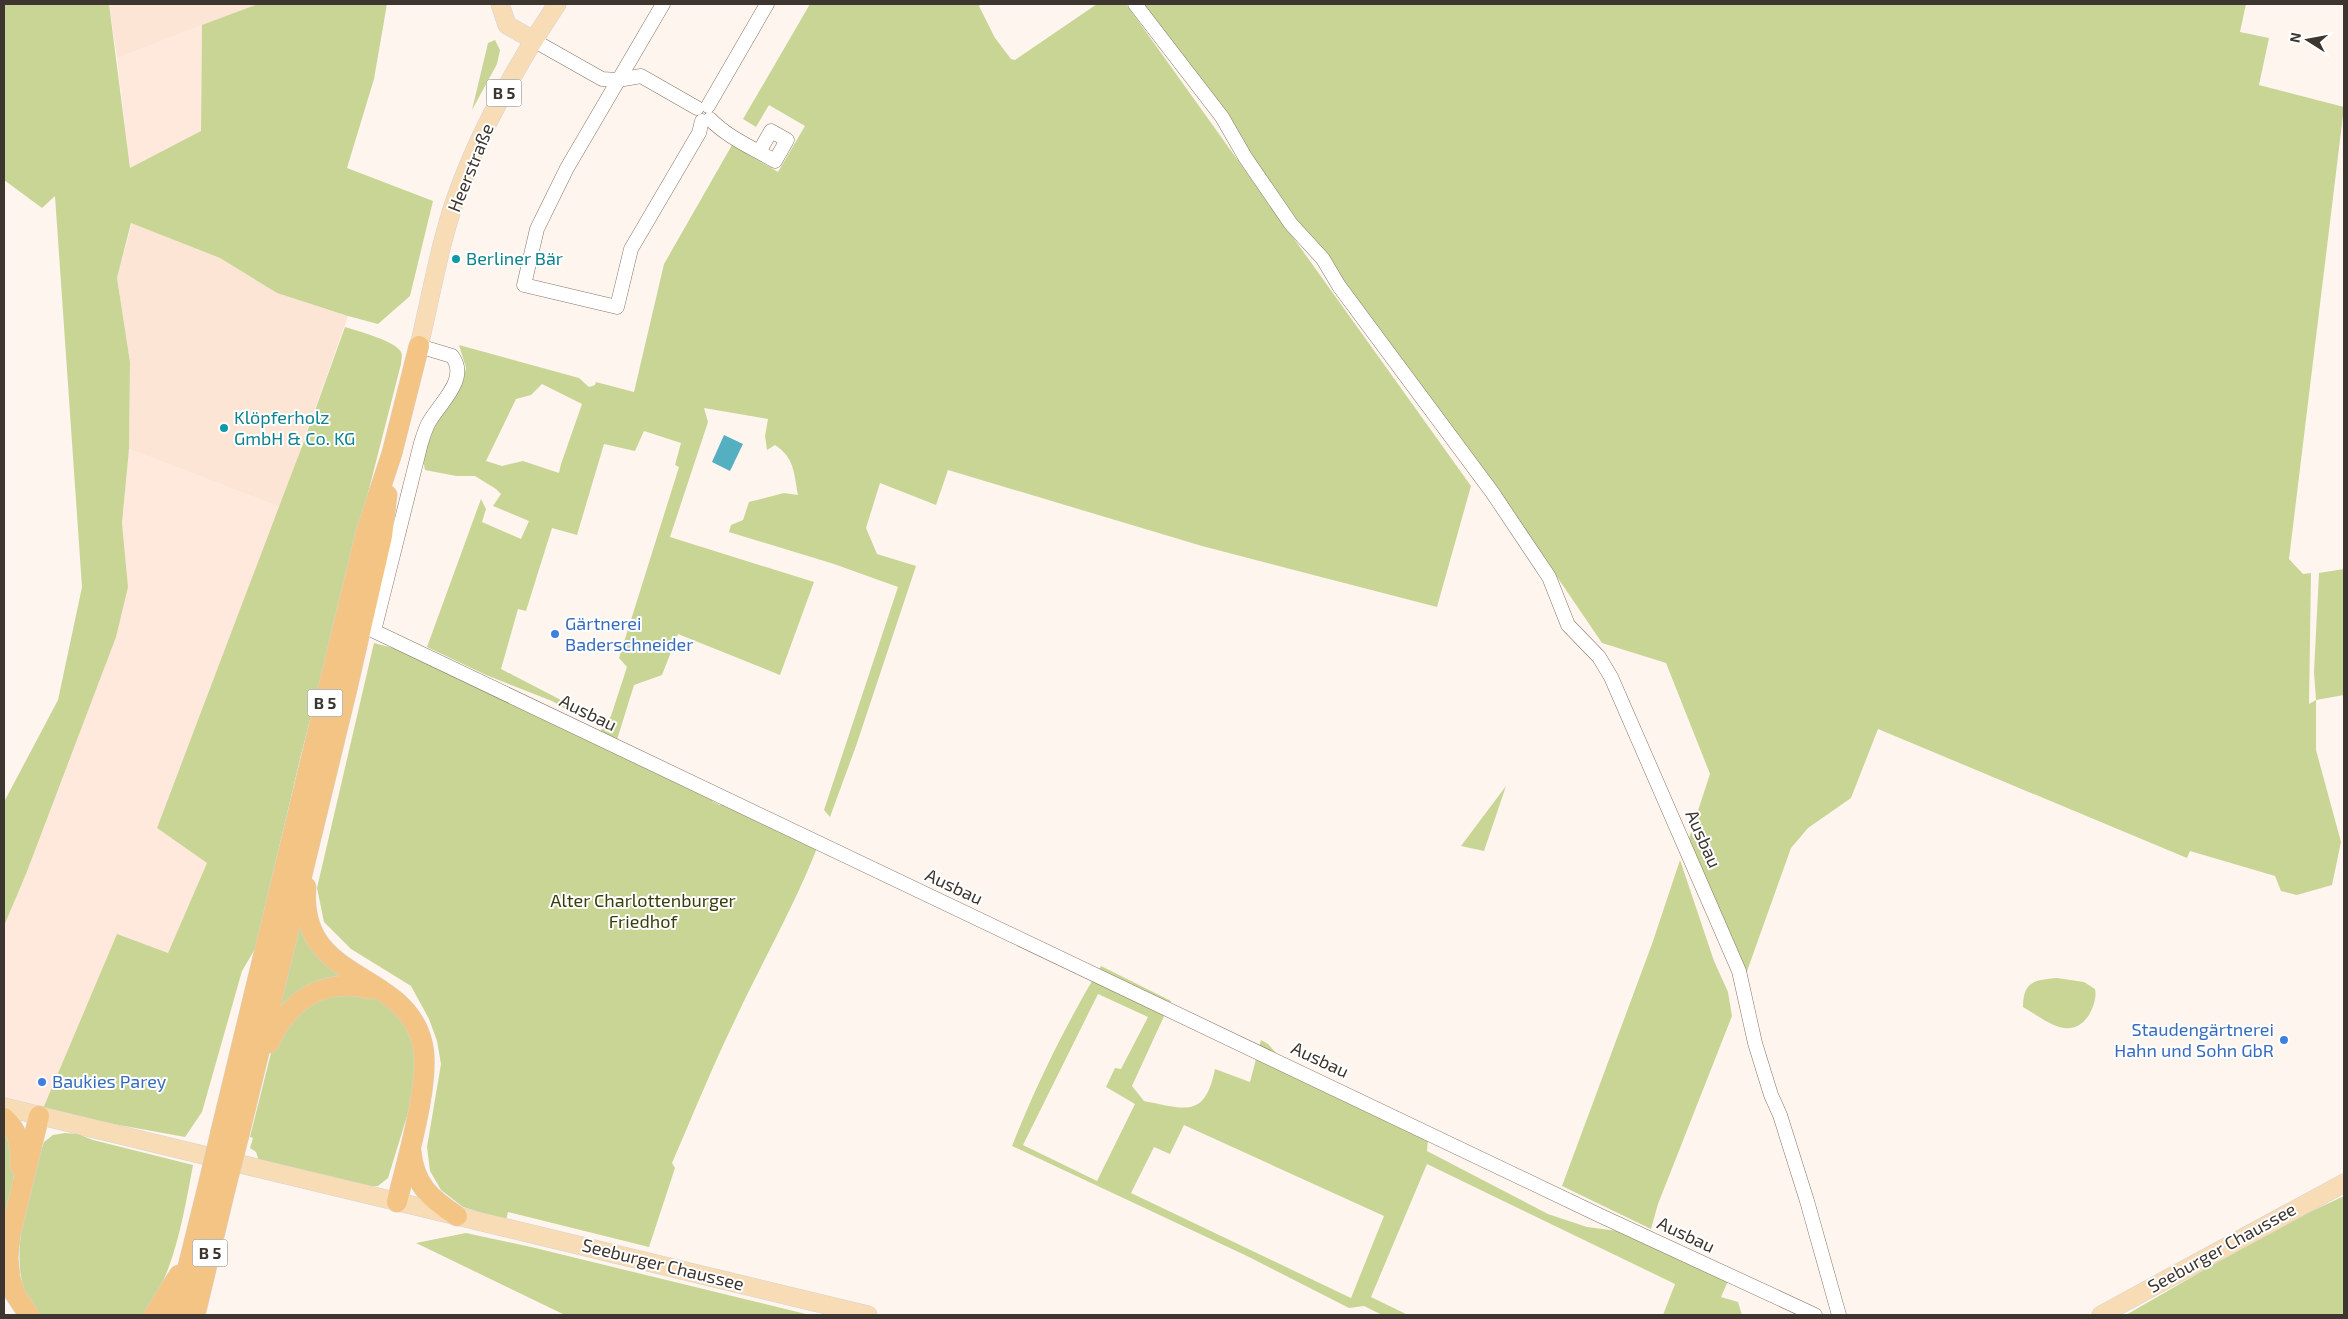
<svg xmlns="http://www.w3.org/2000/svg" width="2348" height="1319" viewBox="0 0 2348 1319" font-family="'Exo 2',sans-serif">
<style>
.built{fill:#fde5d5}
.industrial{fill:#ffe8dc}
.green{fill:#c9d595;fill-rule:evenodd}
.water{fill:#54b0c0}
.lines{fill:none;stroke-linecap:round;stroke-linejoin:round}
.minor-casing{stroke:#887567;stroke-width:15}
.major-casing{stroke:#d4d3d1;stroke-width:19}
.highway-casing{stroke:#d4d3d1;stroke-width:21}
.minor{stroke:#fff;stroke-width:14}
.major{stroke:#f8dcb6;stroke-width:18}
.highway{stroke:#f4c485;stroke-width:20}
.highway-bridge-casing{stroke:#d4d3d1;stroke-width:21;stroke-linecap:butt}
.highway-bridge{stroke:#f4c485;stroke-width:20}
.culture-dot{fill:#0f9aa8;stroke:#fff;stroke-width:2}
.shop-dot{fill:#3f7fe0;stroke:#fff;stroke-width:2}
.labels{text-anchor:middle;stroke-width:4;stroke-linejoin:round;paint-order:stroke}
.shield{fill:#fff;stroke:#77726d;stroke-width:1}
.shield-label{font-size:16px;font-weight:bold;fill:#3d352f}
.street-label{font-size:18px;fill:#3d352f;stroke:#fff}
.culture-label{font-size:18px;fill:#0d838f;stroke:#fff;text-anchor:start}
.shop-label{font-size:18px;fill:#366cbe;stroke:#fff;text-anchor:start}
.park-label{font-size:18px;fill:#373d09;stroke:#fff}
</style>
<rect width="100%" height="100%" fill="#fef5ef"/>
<g class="built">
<polygon points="109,4 258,4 117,58"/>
<polygon points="132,223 220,258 277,293 348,316 280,507 129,449 130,362 117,278"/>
</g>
<g class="industrial">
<polygon points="202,25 201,131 130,169 117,58"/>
<polygon points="129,449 280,507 157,828 207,863 168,953 117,935 42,1111 4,1102 4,926 26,874 128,587 122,523"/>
</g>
<g class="green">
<polygon points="4,4 109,4 130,168 201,131 202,25 258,4 387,4 374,79 347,168 433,201 410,296 378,324 348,316 277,293 220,258 131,223 117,278 130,362 129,449 122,523 128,587 116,637 26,874 4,926 4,802 58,700 82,587 55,196 42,208 4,180"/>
<path d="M810,4H982L979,6L995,38L1011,59L1015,60L1097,4H1126L1471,486L1437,607L1202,546L948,470L936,505L880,483L866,528L877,554L916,566L856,746L830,817L824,810L898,587L834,564L729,532L731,525L743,520L749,502L784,493L798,495C794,474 795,458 775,445L767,450L765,436L768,419L704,408L708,422L670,537L814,582L780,675L678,634L662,675L634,685L616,743L599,733L611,716L627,667L619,658L679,467L675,465L681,443L644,431L635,451L604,444L577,535L552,528L526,611L518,609L501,669L586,713L585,720L552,701L486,675L427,647L481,499L486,509L482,522L521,539L529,521L493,506L501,494L496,489L475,476H456L425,470L422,454L438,416L462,385L466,368L459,345L579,378L589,387L595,385L596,382L634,392L664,264L732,145L778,172L805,126L769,105L756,127L743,119ZM542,384L582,404L561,464L559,473L523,461L502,466L486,461L516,399L531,395Z"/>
<polygon points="1140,4 2246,4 2240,32 2269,38 2259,85 2344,107 2289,559 2303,574 2311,573 2309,704 2316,700 2314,672 2319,573 2344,569 2344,695 2316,700 2316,750 2341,842 2332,885 2297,895 2281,891 2275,876 2190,851 2187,858 1878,729 1851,798 1808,828 1791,848 1746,974 1687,844 1710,774 1666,663 1602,643 1496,487 1293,221"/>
<polygon points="495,40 500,50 497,64 472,110 488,43"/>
<path d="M345,327C357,331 396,341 401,352C403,356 401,360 401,364L301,755L255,949L242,971L202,1112L185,1137L42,1111L117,934L168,953L207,863L157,828L304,441Z"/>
<path d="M374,643L400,650L713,798L712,801L720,805L722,803L817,848C794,907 762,962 735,1020C712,1067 693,1115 672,1163L675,1168L649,1247L508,1212L506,1220L463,1207L441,1190L430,1171L427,1147L441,1064L437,1041L429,1019L411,986L351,949L324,922L317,888Z"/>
<polygon points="1506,786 1484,851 1461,846"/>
<polygon points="1680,860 1714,961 1728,992 1732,1016 1658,1204 1651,1229 1562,1186 1652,944"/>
<polygon points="302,910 359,981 279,1008"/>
<path d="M1101,966L1171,1001L1132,1086L1144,1101C1185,1109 1205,1119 1215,1069L1250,1082L1261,1040L1268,1044L1280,1057L1428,1139L1427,1151L1548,1214L1587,1227L1625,1232L1728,1281L1721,1297L1738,1302L1742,1315H1663L1675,1284L1427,1164L1371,1297L1408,1315H1382L1364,1306L1349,1308L1247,1256L1012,1146C1036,1085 1067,1022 1101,966ZM1098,994L1148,1017L1121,1069L1115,1068L1106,1087L1135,1104L1097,1181L1023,1145ZM1184,1125L1384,1216L1351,1298L1131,1193L1154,1147L1170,1154Z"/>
<path d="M2057,978L2084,982L2095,989C2097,997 2093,1008 2089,1015C2070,1044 2043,1018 2023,1007C2023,981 2035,980 2057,978Z"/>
<polygon points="374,994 399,1013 417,1047 412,1100 388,1178 378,1186 365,1187 259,1161 256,1152 250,1148 253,1138 250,1137 272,1049 313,997"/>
<polygon points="4,1123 17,1156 4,1238"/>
<path d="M65,1133L78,1134L93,1140L193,1165C184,1213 174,1277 143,1315H39C0,1276 29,1189 44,1142L53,1135Z"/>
<polygon points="2344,1196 2344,1315 2126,1315 2280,1226"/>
<polygon points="466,1233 531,1247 810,1315 565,1315 416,1243"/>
</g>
<polygon class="water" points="724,435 743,444 730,471 712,462"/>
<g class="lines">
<defs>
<g id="minor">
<polyline points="663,4 567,168 537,229 524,285 617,307 631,249 699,133 702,121"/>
<polyline points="1135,4 1222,117 1245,157 1291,224 1323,259 1339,286 1492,492 1549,577 1568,625 1599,657 1611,677 1739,971 1755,1043 1771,1095 1780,1115 1807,1201 1839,1315"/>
<polyline points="533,40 602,79 618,80 641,76 697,108"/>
<polyline points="708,106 767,4"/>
<path d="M710,119C727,137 753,148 775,161L787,140L771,131L759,152"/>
<path d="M419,346L452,356C470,380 438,404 428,424C425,430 423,437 421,443L374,631L1601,1216L1815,1315"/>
</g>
<g id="major">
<polyline points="500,4 507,25 533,40"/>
<path d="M419,346C432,292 441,235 461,184C485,120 520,60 557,4"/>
<polyline points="4,1107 868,1315"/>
<polyline points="2101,1315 2344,1183"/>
</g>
<g id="highway">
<path d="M306,887C298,984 403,968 422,1042C432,1079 406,1163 397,1202"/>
<path d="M269,1043C289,1000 323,977 371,989"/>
<path d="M4,1118C19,1131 21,1147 20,1166"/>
<polyline points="221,1131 366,532 392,453 419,346"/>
<polyline points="239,1135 347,689 382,536 387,495"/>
<path d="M411,1151C414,1185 431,1199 457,1216"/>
<polyline points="29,1315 15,1294 10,1278 8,1258 10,1236 39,1116"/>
<polyline points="154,1315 179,1275"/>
<polyline points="176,1315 208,1186"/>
<polyline points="195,1315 225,1190"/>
</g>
</defs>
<use href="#minor" class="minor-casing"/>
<use href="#major" class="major-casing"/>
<use href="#highway" class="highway-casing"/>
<use href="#minor" class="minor"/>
<use href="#major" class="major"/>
<use href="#highway" class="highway"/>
<defs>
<g id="highway-bridge">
<polyline points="208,1186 221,1131"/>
<polyline points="225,1190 239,1135"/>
</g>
</defs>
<use href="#highway-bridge" class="highway-bridge-casing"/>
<use href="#highway-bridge" class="highway-bridge"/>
</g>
<g class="culture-dot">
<circle cx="456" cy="259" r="5"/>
<circle cx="224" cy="428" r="5"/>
</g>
<g class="shop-dot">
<circle cx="555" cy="634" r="5"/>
<circle cx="2284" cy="1040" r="5"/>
<circle cx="42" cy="1082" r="5"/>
</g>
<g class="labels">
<g class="shield">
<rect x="486.5" y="79.5" width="35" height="27" rx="4"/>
<rect x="307.5" y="689.5" width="35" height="27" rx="4"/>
<rect x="192.5" y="1239.5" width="35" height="27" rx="4"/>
</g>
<g class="shield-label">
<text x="504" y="99">B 5</text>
<text x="325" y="709">B 5</text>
<text x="210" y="1259">B 5</text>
</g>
<g class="street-label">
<text transform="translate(471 168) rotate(-68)" y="6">Heerstraße</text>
<text transform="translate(588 713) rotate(26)" y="6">Ausbau</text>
<text transform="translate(1703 839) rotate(66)" y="6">Ausbau</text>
<text transform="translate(954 887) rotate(25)" y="6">Ausbau</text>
<text transform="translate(1320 1060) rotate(25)" y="6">Ausbau</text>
<text transform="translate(1686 1235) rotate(25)" y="6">Ausbau</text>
<text transform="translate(2222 1248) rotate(-29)" y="6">Seeburger Chaussee</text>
<text transform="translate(663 1265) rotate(14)" y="6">Seeburger Chaussee</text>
</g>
<g class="culture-label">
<text x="466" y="265">Berliner Bär</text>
<text x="234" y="424">Klöpferholz<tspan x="234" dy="21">GmbH &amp; Co. KG</tspan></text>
</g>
<g class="shop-label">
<text x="565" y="630">Gärtnerei<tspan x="565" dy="21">Baderschneider</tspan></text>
<text x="2274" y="1036" text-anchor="end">Staudengärtnerei<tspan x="2274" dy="21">Hahn und Sohn GbR</tspan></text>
<text x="52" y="1088">Baukies Parey</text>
</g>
<g class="park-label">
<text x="643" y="907">Alter Charlottenburger<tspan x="643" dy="21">Friedhof</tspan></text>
</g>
</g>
<rect width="2348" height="1319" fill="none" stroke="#3d352f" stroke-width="10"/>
<g transform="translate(2308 40) rotate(281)" stroke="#ffffff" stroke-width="4" paint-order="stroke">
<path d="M0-4L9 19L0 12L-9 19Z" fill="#3d352f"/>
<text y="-8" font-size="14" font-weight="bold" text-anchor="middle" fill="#3d352f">N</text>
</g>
</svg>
